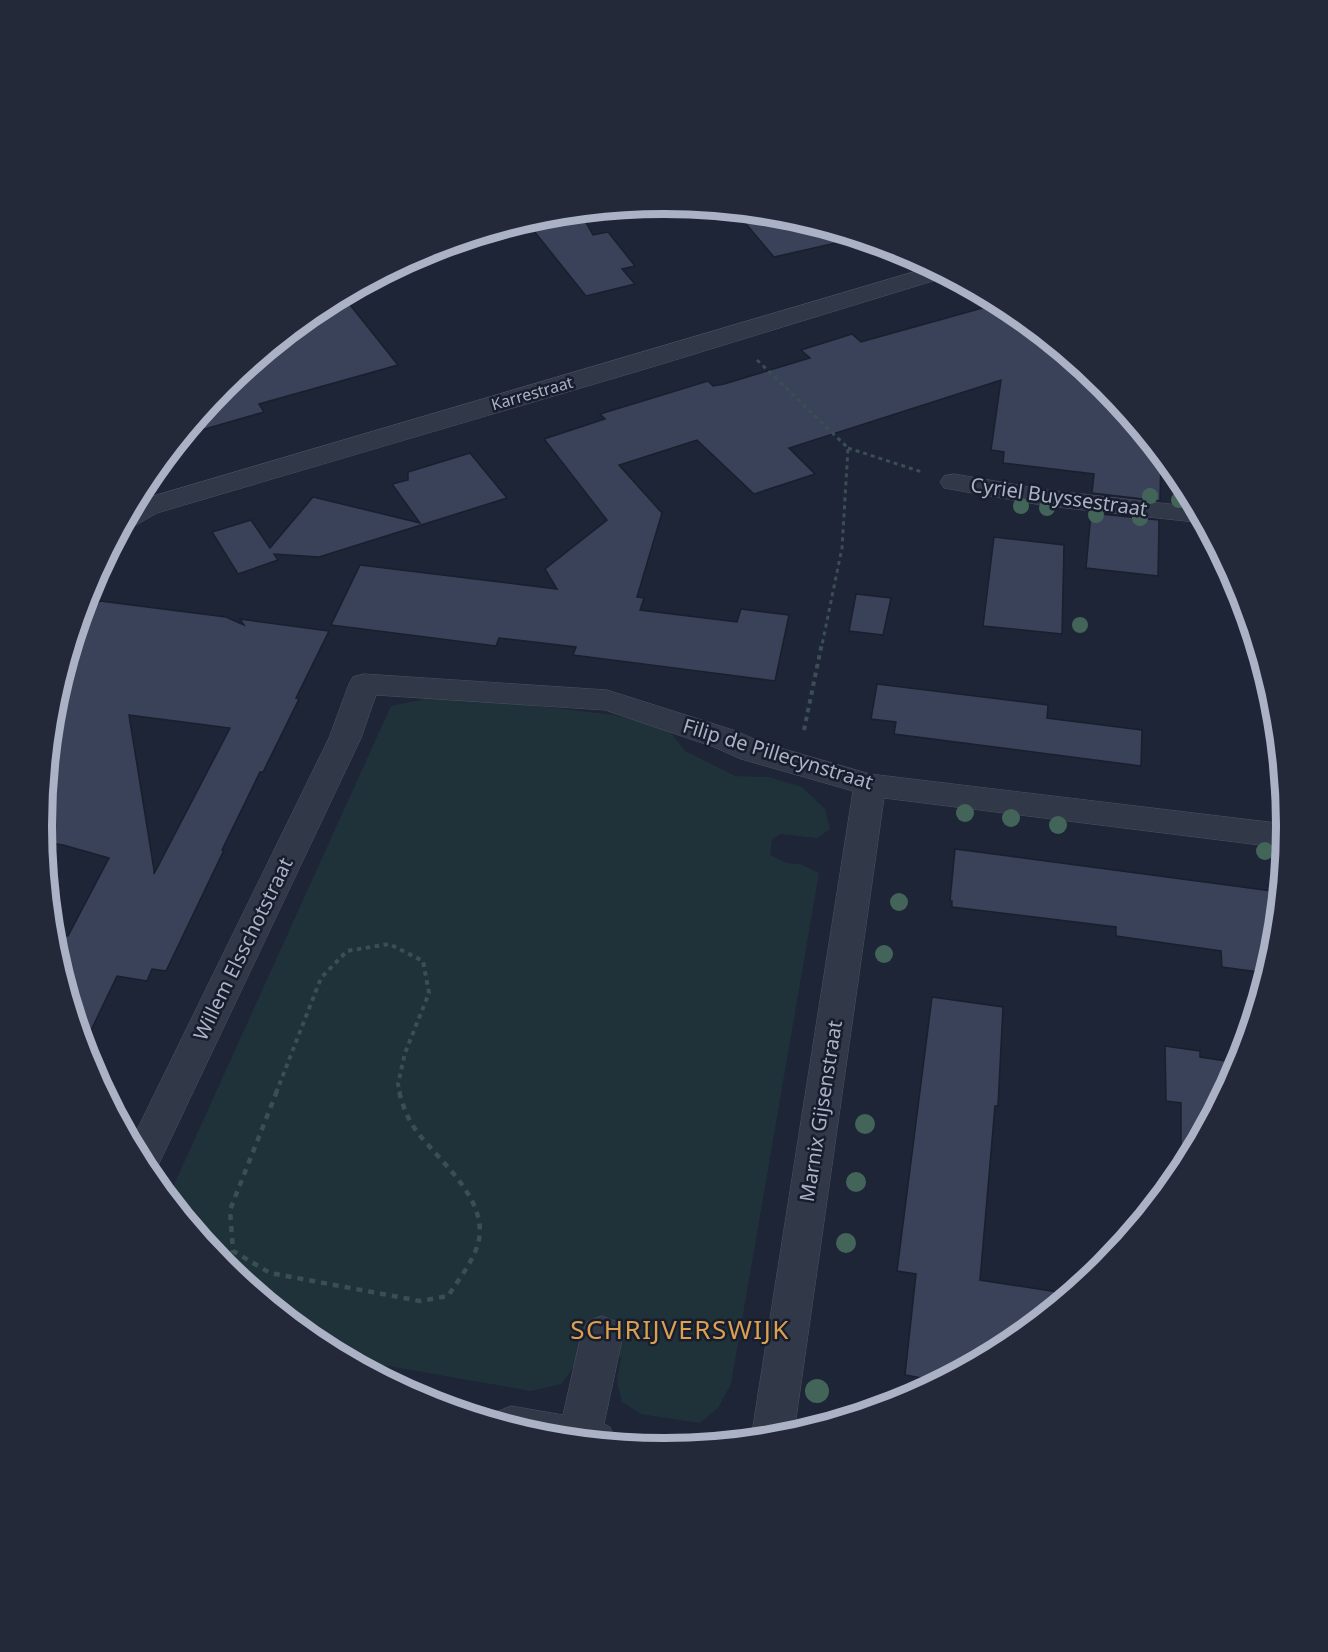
<svg xmlns="http://www.w3.org/2000/svg" width="1328" height="1652" viewBox="0 0 1328 1652" font-family="'Noto Sans',sans-serif">
<style>
.green{fill:#203239}
.building{fill:#394258;stroke:#191f2e;stroke-width:1.5;fill-rule:evenodd}
.lines{fill:none;stroke-linecap:round;stroke-linejoin:round}
.minor-casing{stroke:#4c5263;stroke-width:1}
.path-far2{stroke:#3a4e53;stroke-width:3;stroke-dasharray:4 4;stroke-linecap:butt}
.path-far1{stroke:#3a4e53;stroke-width:4;stroke-dasharray:4.5 4.5;stroke-linecap:butt}
.path{stroke:#3a4e53;stroke-width:4.5;stroke-dasharray:6 6;stroke-linecap:butt}
.minor{fill:#313848;fill-rule:evenodd}
.tree{fill:#436459}
.labels{text-anchor:middle;stroke-width:5;stroke-linejoin:round;paint-order:stroke}
.far-street-label{font-size:16px;fill:#abb2c5;stroke:#171d2c}
.street-label{font-size:20px;fill:#abb2c5;stroke:#171d2c}
.near-neighbourhood-label{font-size:26px;letter-spacing:1.5px;fill:#db9f50;stroke:#171d2c}
.rim{fill:none;stroke:#abb2c5;stroke-width:8}
</style>
<rect width="100%" height="100%" fill="#1e2537"/>
<polygon class="green" points="431,698 477,699 614,715 668,729 685,751 735,776 768,777 802,787 825,809 830,829 817,838 781,834 772,839 770,855 786,863 800,864 819,873 731,1384 718,1408 700,1423 641,1414 622,1402 617,1381 621,1357 587,1349 561,1384 531,1391 348,1359 318,1343 224,1266 168,1198 391,706"/>
<g class="building">
<polygon points="735,211 786,216 858,238 774,257"/>
<polygon points="580,212 593,235 608,232 635,266 622,269 635,284 586,296 526,221 543,216"/>
<polygon points="343,296 398,365 259,404 264,412 184,435 224,386 319,309"/>
<polygon points="993,305 1070,368 1071,359 1104,386 1161,456 1160,501 1092,493 1094,474 1003,463 1004,452 991,450 1001,380 789,448 815,474 754,494 697,440 619,465 662,513 637,597 644,598 640,610 737,622 741,609 789,615 775,681 573,655 576,647 499,638 496,646 331,625 360,565 557,589 545,569 607,520 544,439 605,419 600,414 708,381 713,386 724,384 810,358 801,350 852,334 861,342"/>
<polygon points="470,453 507,498 319,557 274,554 278,560 238,574 212,532 251,520 270,548 313,497 420,523 392,484 408,480 408,472"/>
<polygon points="1091,513 1159,520 1158,576 1086,568"/>
<polygon points="994,537 1064,545 1062,634 983,626"/>
<polygon points="856,594 891,598 883,635 849,631"/>
<path d="M100,601L226,617L244,625L240,619L329,631L296,698L299,699L263,772H260L222,850H224L166,971L152,969L147,981L117,976L84,1045L54,947L53,934L68,936L109,858L63,845L44,842L42,825L54,704L81,617ZM129,715L230,728L154,874V870Z"/>
<polygon points="877,684 1048,705 1047,718 1142,730 1141,766 894,734 896,722 871,719"/>
<polygon points="955,849 1280,892 1274,948 1266,973 1222,967 1221,951 1116,936 1116,927 952,907 952,901 950,901"/>
<polygon points="932,997 1003,1007 998,1106 995,1106 980,1280 1070,1294 1009,1343 938,1381 905,1375 916,1274 897,1271"/>
<polygon points="1165,1046 1200,1051 1200,1057 1239,1063 1181,1172 1181,1103 1166,1101"/>
</g>
<g class="lines">
<defs>
<g id="minor">
<polygon points="931,267 949,276 652,367 157,513 136,525 122,526 137,501"/>
<polygon points="954,474 1047,490 1195,507 1204,523 1047,506 944,488 940,482 944,476"/>
<polygon points="364,674 607,690 736,731 763,743 870,774 1285,824 1284,848 884,798 794,1433 751,1439 853,791 741,759 714,747 605,710 376,695 361,738 155,1172 149,1174 147,1171 131,1142 329,738 349,684 353,677"/>
<polygon points="602,1316 617,1322 623,1335 604,1424 610,1427 616,1443 542,1436 492,1421 496,1412 511,1406 563,1415 581,1335 587,1322"/>
</g>
</defs>
<use href="#minor" class="minor-casing"/>
<g class="path-far2">
<polyline points="757,360 848,448 842,548 822,645"/>
<polyline points="848,448 922,472"/>
</g>
<g class="path-far1">
<polyline points="804,730 822,643"/>
<polyline points="276,1093 321,978 347,951 389,944 423,961 429,993 405,1053 398,1084 400,1093"/>
</g>
<path class="path" d="M277,1091L230,1210L233,1251L270,1273L420,1301L448,1296C457,1282 468,1268 475,1252C496,1206 443,1165 418,1133C408,1120 403,1107 399,1091"/>
<use href="#minor" class="minor"/>
</g>
<g class="tree">
<circle cx="1150" cy="496" r="8"/>
<circle cx="1179" cy="500" r="8"/>
<circle cx="1021" cy="506" r="8"/>
<circle cx="1047" cy="508" r="8"/>
<circle cx="1096" cy="515" r="8"/>
<circle cx="1140" cy="518" r="8"/>
<circle cx="1080" cy="625" r="8"/>
<circle cx="965" cy="813" r="9"/>
<circle cx="1011" cy="818" r="9"/>
<circle cx="1058" cy="825" r="9"/>
<circle cx="1265" cy="851" r="9"/>
<circle cx="899" cy="902" r="9"/>
<circle cx="884" cy="954" r="9"/>
<circle cx="865" cy="1124" r="10"/>
<circle cx="856" cy="1182" r="10"/>
<circle cx="846" cy="1243" r="10"/>
<circle cx="817" cy="1391" r="12"/>
</g>
<g class="labels">
<g class="far-street-label">
<text transform="translate(532 393) rotate(-16)" y="6">Karrestraat</text>
</g>
<g class="street-label">
<text transform="translate(1059 497) rotate(8)" y="7">Cyriel Buyssestraat</text>
<text transform="translate(778 754) rotate(17)" y="7">Filip de Pillecynstraat</text>
<text transform="translate(243 949) rotate(-64)" y="7">Willem Elsschotstraat</text>
<text transform="translate(821 1111) rotate(-81)" y="7">Marnix Gijsenstraat</text>
</g>
<g class="near-neighbourhood-label">
<text x="680" y="1339">SCHRIJVERSWIJK</text>
</g>
</g>
<path d="M0 0H1328V1652H0ZM52 826a612 612 0 1 1 1224 0a612 612 0 1 1-1224 0Z" fill="#232938" fill-rule="evenodd"/>
<path class="rim" d="M52 826a612 612 0 1 1 1224 0a612 612 0 1 1-1224 0Z"/>
</svg>
